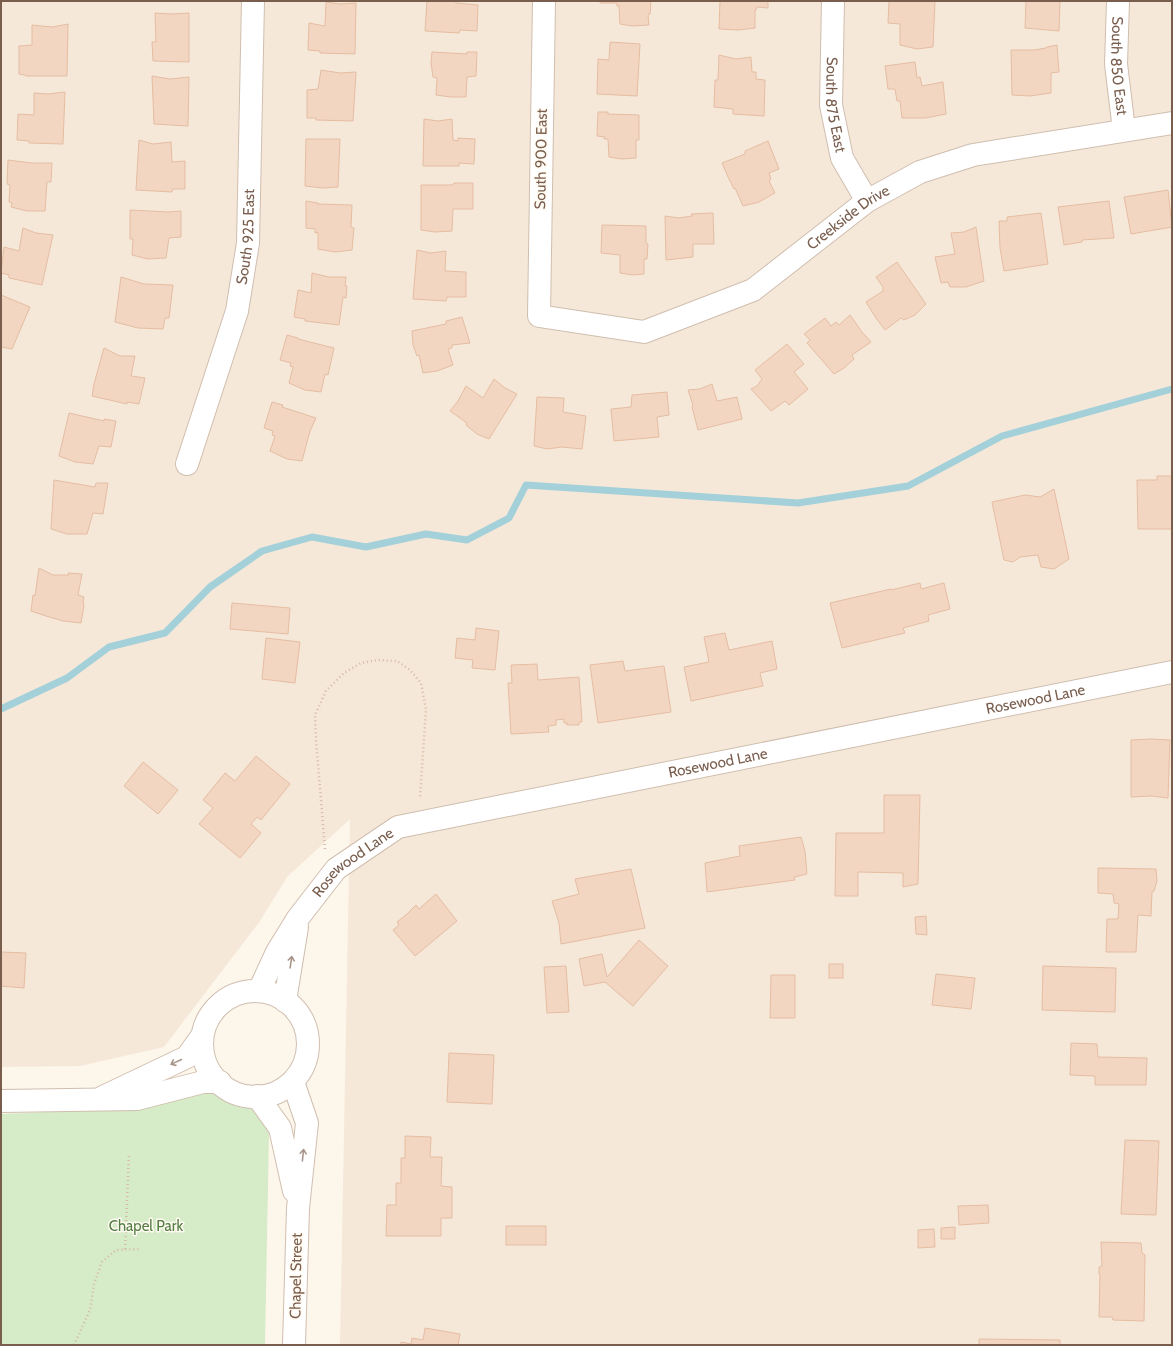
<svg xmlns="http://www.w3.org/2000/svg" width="1173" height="1346" viewBox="0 0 1173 1346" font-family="Cabin,sans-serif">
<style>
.residential{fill:#f5e8d9}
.green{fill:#d6ebc8}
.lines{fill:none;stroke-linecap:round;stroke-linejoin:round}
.stream{stroke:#a4d0d9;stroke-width:7}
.building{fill:#f2d6c2;stroke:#e5bda2}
.minor-casing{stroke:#d0beaf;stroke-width:24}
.tertiary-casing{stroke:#d0beaf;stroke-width:24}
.path{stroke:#d8b9a4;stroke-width:2.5;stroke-dasharray:1 3;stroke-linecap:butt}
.minor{stroke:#fff;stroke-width:22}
.tertiary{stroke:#fff;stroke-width:22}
.oneway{stroke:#a8968b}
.labels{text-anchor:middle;stroke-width:3;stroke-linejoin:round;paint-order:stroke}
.street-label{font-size:15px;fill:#795d4d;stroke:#fffaf2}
.park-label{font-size:15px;fill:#547e44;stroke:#fffaf2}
</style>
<rect width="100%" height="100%" fill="#fdf6eb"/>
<polygon class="residential" points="1,1 1172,1 1172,1345 340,1345 350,819 287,877 260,921 164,1047 80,1066 1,1067"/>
<polygon class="green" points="216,1087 241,1097 256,1114 269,1133 265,1345 1,1345 1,1114 135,1108"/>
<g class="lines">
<polyline class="stream" points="1,709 67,678 109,647 165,633 210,587 262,551 312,537 366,547 426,534 467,540 509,518 526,485 798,503 908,486 1002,436 1172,389"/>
</g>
<g class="building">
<polygon points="427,1 455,1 456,3 478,5 477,31 460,30 459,33 425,31"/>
<polygon points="600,1 651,1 650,14 648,15 649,25 632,26 620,24 619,6 617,6 617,3 600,3"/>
<polygon points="720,1 768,1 768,8 757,7 756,10 755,10 755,28 738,30 719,29"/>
<polygon points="889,1 935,1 933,47 917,49 900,45 900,24 888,23"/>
<polygon points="1026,1 1060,1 1059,31 1025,28"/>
<polygon points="326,2 340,4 356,3 355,54 320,53 320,51 308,50 309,23 325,26"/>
<polygon points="155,13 171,14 189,13 189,62 153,61 152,42 156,42"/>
<polygon points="68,24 67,76 26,76 25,75 19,74 19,46 32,45 32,25 52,27"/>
<polygon points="610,42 640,44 637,96 597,94 598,59 609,60"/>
<polygon points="1057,45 1059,72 1051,73 1051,93 1030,96 1012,95 1011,50 1034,50 1046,48 1047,47"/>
<polygon points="432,52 467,54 467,52 477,52 476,76 467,77 466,97 451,97 436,95 437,78 433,77 431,63"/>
<polygon points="719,55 736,59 751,57 752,72 756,72 756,79 765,80 764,116 733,114 733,109 714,107 715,80 718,80"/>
<polygon points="915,62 917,78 920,77 922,86 943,82 946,114 925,118 902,118 900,101 897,101 895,89 888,89 885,66"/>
<polygon points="321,70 340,73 356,72 353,121 316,120 316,118 307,118 307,90 318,89"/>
<polygon points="152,76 170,79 189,77 188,126 154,124"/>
<polygon points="65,92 63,144 29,143 29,141 17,140 18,114 34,115 34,93 48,94"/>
<polygon points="598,112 608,112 608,114 639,115 639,140 636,140 636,158 621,159 609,157 608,139 604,139 605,137 597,136"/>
<polygon points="424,119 438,121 452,119 453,140 458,141 458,138 475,139 474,164 459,163 459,166 423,166"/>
<polygon points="306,139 340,139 338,187 323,188 305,186"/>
<polygon points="139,140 153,144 171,142 172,162 185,161 185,189 173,189 172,192 136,190"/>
<polygon points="768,141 779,169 769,173 771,179 769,181 775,193 759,202 743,206 735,188 734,189 728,177 722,163 745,154 745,151"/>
<polygon points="8,160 31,163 52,163 51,182 47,182 45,211 27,211 11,207 12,203 9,202 10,185 7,184"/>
<polygon points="454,183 473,183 473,209 453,209 452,231 435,232 421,230 421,185 452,185"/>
<polygon points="1168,190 1172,227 1131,234 1124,197"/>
<polygon points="306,201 318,203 318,204 352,205 351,227 354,228 352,250 335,252 318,249 318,232 315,233 315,229 306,228"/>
<polygon points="1109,201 1114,238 1082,240 1082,242 1064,245 1058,207"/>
<polygon points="130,210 168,212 181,211 181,237 169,238 166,258 148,259 132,255 133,239 130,239"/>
<polygon points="713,213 714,244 693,244 693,257 666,260 665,216 679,218 692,216 691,214"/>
<polygon points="1041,213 1048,264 1004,271 1000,248 999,221 1007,221 1007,217"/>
<polygon points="602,225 646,226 646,243 648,244 647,259 644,259 644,274 632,275 620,273 620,255 601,253"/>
<polygon points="976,227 984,281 966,287 950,287 948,282 941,283 935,257 955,254 951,233 964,232"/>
<polygon points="23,228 36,233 53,235 42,285 9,278 9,275 1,273 4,247 19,251"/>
<polygon points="417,250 431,253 446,251 445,271 466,272 466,297 447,297 446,301 413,299"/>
<polygon points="897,262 926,304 915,315 904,320 901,318 885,330 876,318 866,302 883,291 883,287 876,277"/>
<polygon points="312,273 329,277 346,277 345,286 347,286 346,298 343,297 339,325 305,321 305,319 294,317 298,290 311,293"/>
<polygon points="121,277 144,284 173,285 169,318 165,318 163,329 138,328 115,322"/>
<polygon points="1,293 2,293 1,295 30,307 12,349 1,347"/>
<polygon points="850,315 862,332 871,342 852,355 854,359 844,368 834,374 807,343 810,340 804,334 825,318 831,326 836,322 839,325"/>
<polygon points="462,317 470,343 452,345 452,348 448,349 453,365 437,371 423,373 419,355 417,356 413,345 412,331 446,324 446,321"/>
<polygon points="287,335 298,338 298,339 334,348 328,375 325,374 321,392 305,390 289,383 293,367 290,366 291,363 280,360"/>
<polygon points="787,344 804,364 794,372 808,389 789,405 785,401 771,411 751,389 757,386 762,379 755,370"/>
<polygon points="104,348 120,356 135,356 131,376 145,378 139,404 127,402 127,404 92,396 94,384"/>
<polygon points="494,379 505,388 517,394 489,439 477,434 466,425 467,423 450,411 458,401 466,386 483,398"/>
<polygon points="712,384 717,401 737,397 742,419 698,430 692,407 693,405 688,390 700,389"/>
<polygon points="667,392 669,415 657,417 659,437 614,441 611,409 631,407 632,395"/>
<polygon points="537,397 564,398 563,412 586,416 582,449 562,447 547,449 534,446"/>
<polygon points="272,402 283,405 282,407 316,418 310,431 302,461 287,459 270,451 275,436 272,435 273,431 264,428"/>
<polygon points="69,413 104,421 104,419 116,421 111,447 99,446 93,464 75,462 59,456"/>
<polygon points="1157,476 1172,476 1172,529 1138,529 1137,480 1157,480"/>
<polygon points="54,480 95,487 96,483 108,483 103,514 93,513 87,534 67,534 51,529"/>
<polygon points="1054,489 1069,559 1054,569 1041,567 1038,555 1020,557 1013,562 1004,560 992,502 1025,495 1040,497"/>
<polygon points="39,568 53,575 69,575 68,573 82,574 78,595 84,597 83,603 84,605 81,623 63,621 46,616 31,611 33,595 35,596"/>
<polygon points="920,583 921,589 944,583 950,609 928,615 929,621 903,628 905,633 842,648 830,603 891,589 891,590"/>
<polygon points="232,603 290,608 288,634 230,629"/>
<polygon points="476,628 499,631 495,670 472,668 473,660 455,658 457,638 475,640"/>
<polygon points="725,633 729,650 772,641 777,669 760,673 763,686 691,701 684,667 709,662 704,637"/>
<polygon points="266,638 300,642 295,683 262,679"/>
<polygon points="623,661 625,671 664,666 671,712 598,723 590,665"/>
<polygon points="537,664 538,680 579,677 582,722 579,722 579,725 567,725 567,723 564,723 564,719 556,720 556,725 548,726 549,732 511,734 508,683 512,683 511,665"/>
<polygon points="1151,739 1170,740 1168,798 1152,796 1131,797 1131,740"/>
<polygon points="256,756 290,784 261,820 257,817 251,824 261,833 240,858 199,824 213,808 203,800 225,773 235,781"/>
<polygon points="143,762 178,790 158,814 124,786"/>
<polygon points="884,795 920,795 918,884 903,887 903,873 858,872 858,896 835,896 836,833 884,833"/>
<polygon points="801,837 805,851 807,874 794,877 795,880 707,892 705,863 740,856 739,846"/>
<polygon points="1098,868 1156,869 1157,881 1154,891 1152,892 1151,916 1138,915 1136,952 1106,952 1107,919 1118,919 1119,904 1114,903 1113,894 1098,893"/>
<polygon points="631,869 645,928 561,944 559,923 552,901 579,894 575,879"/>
<polygon points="436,894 457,921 415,956 393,930 399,925 397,922 407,914 416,905 419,909"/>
<polygon points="926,916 927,935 916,934 915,917"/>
<polygon points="639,940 668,966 633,1006 605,982 584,986 579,959 602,954 607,977"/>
<polygon points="1,952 26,953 24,988 1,986"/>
<rect x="829" y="964" width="14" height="14"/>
<polygon points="566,966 569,1012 547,1013 544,967"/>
<polygon points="1043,966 1116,968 1115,1012 1042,1010"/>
<polygon points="936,974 975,978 971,1009 932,1005"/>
<polygon points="771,975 795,975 795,1018 770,1018"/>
<polygon points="1071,1043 1097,1044 1098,1057 1147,1058 1146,1085 1095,1085 1095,1076 1070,1075"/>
<polygon points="449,1053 494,1055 492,1104 447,1102"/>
<polygon points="405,1136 431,1137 430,1157 442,1157 441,1186 452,1187 452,1218 441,1218 441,1236 386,1236 387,1205 396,1205 396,1183 401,1183 401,1158 405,1158"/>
<polygon points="1125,1140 1159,1141 1156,1215 1121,1214"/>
<polygon points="988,1205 989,1223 959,1225 958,1206"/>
<rect x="506" y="1226" width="40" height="19"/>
<polygon points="955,1227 955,1239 941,1239 941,1228"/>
<polygon points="934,1229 935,1247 918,1248 918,1230"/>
<polygon points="1101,1242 1141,1243 1142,1253 1145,1255 1144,1321 1113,1320 1112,1317 1099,1317 1100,1275 1099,1274 1099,1267 1102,1266"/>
<polygon points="425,1328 460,1334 458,1345 401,1345 401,1342 411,1344 412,1338 423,1340"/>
<polygon points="979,1339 1060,1340 1060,1345 979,1345"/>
</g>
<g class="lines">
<defs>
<g id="minor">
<path id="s1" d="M544,1L539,316L644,332L753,290L867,201L920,172L973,155L1172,123"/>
<path id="s2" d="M833,1L831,105L842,158L867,201"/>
<path id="s3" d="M1118,1L1116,64L1124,130"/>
<path id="s4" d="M187,464L237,311L248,243L253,1"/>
<polyline points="293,1082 307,1123 298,1208 294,1345"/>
<polyline points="257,1096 280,1128 294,1191"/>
</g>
<g id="tertiary">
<path id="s5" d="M259,991L277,952L298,918L336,869L398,827L1172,672"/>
<circle cx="255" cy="1044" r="53"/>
<polyline points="285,1001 297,927"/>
<polyline points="103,1097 187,1057 202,1036"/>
<polyline points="1,1101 137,1099 203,1082 220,1082"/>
</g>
</defs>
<use href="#minor" class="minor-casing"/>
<use href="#tertiary" class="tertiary-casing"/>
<g class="path">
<polyline points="325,849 316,740 315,715 326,691 344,673 361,663 378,660 397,661 410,670 421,683 426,709 420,798"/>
<polyline points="125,1249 129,1154"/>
<polyline points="74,1345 90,1310 94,1284 102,1262 116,1250 139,1249"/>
</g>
<use href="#minor" class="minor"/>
<use href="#tertiary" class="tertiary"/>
</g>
<defs><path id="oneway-shaft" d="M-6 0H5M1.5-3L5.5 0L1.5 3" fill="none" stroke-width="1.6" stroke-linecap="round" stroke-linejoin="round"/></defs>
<g class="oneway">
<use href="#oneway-shaft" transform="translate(291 962) rotate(-81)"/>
<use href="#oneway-shaft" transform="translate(176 1062) rotate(155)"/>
<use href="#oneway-shaft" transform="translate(303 1155) rotate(-84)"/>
</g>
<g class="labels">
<g class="street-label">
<text dy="5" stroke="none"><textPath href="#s3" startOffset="65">South 850 East</textPath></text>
<text dy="5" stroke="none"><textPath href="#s2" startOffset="104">South 875 East</textPath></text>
<text transform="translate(541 159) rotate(-89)" y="5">South 900 East</text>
<text dy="5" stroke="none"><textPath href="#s1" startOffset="658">Creekside Drive</textPath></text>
<text dy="5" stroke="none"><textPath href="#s4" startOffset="236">South 925 East</textPath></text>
<text dy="5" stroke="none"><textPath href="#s5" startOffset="870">Rosewood Lane</textPath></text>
<text dy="5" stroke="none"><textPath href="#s5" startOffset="546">Rosewood Lane</textPath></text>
<text dy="5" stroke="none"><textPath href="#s5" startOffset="162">Rosewood Lane</textPath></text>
<text transform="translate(296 1276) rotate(-89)" y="5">Chapel Street</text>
</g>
<g class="park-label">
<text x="146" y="1231">Chapel Park</text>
</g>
</g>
<rect width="1173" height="1346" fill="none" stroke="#795d4d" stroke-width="4"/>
</svg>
